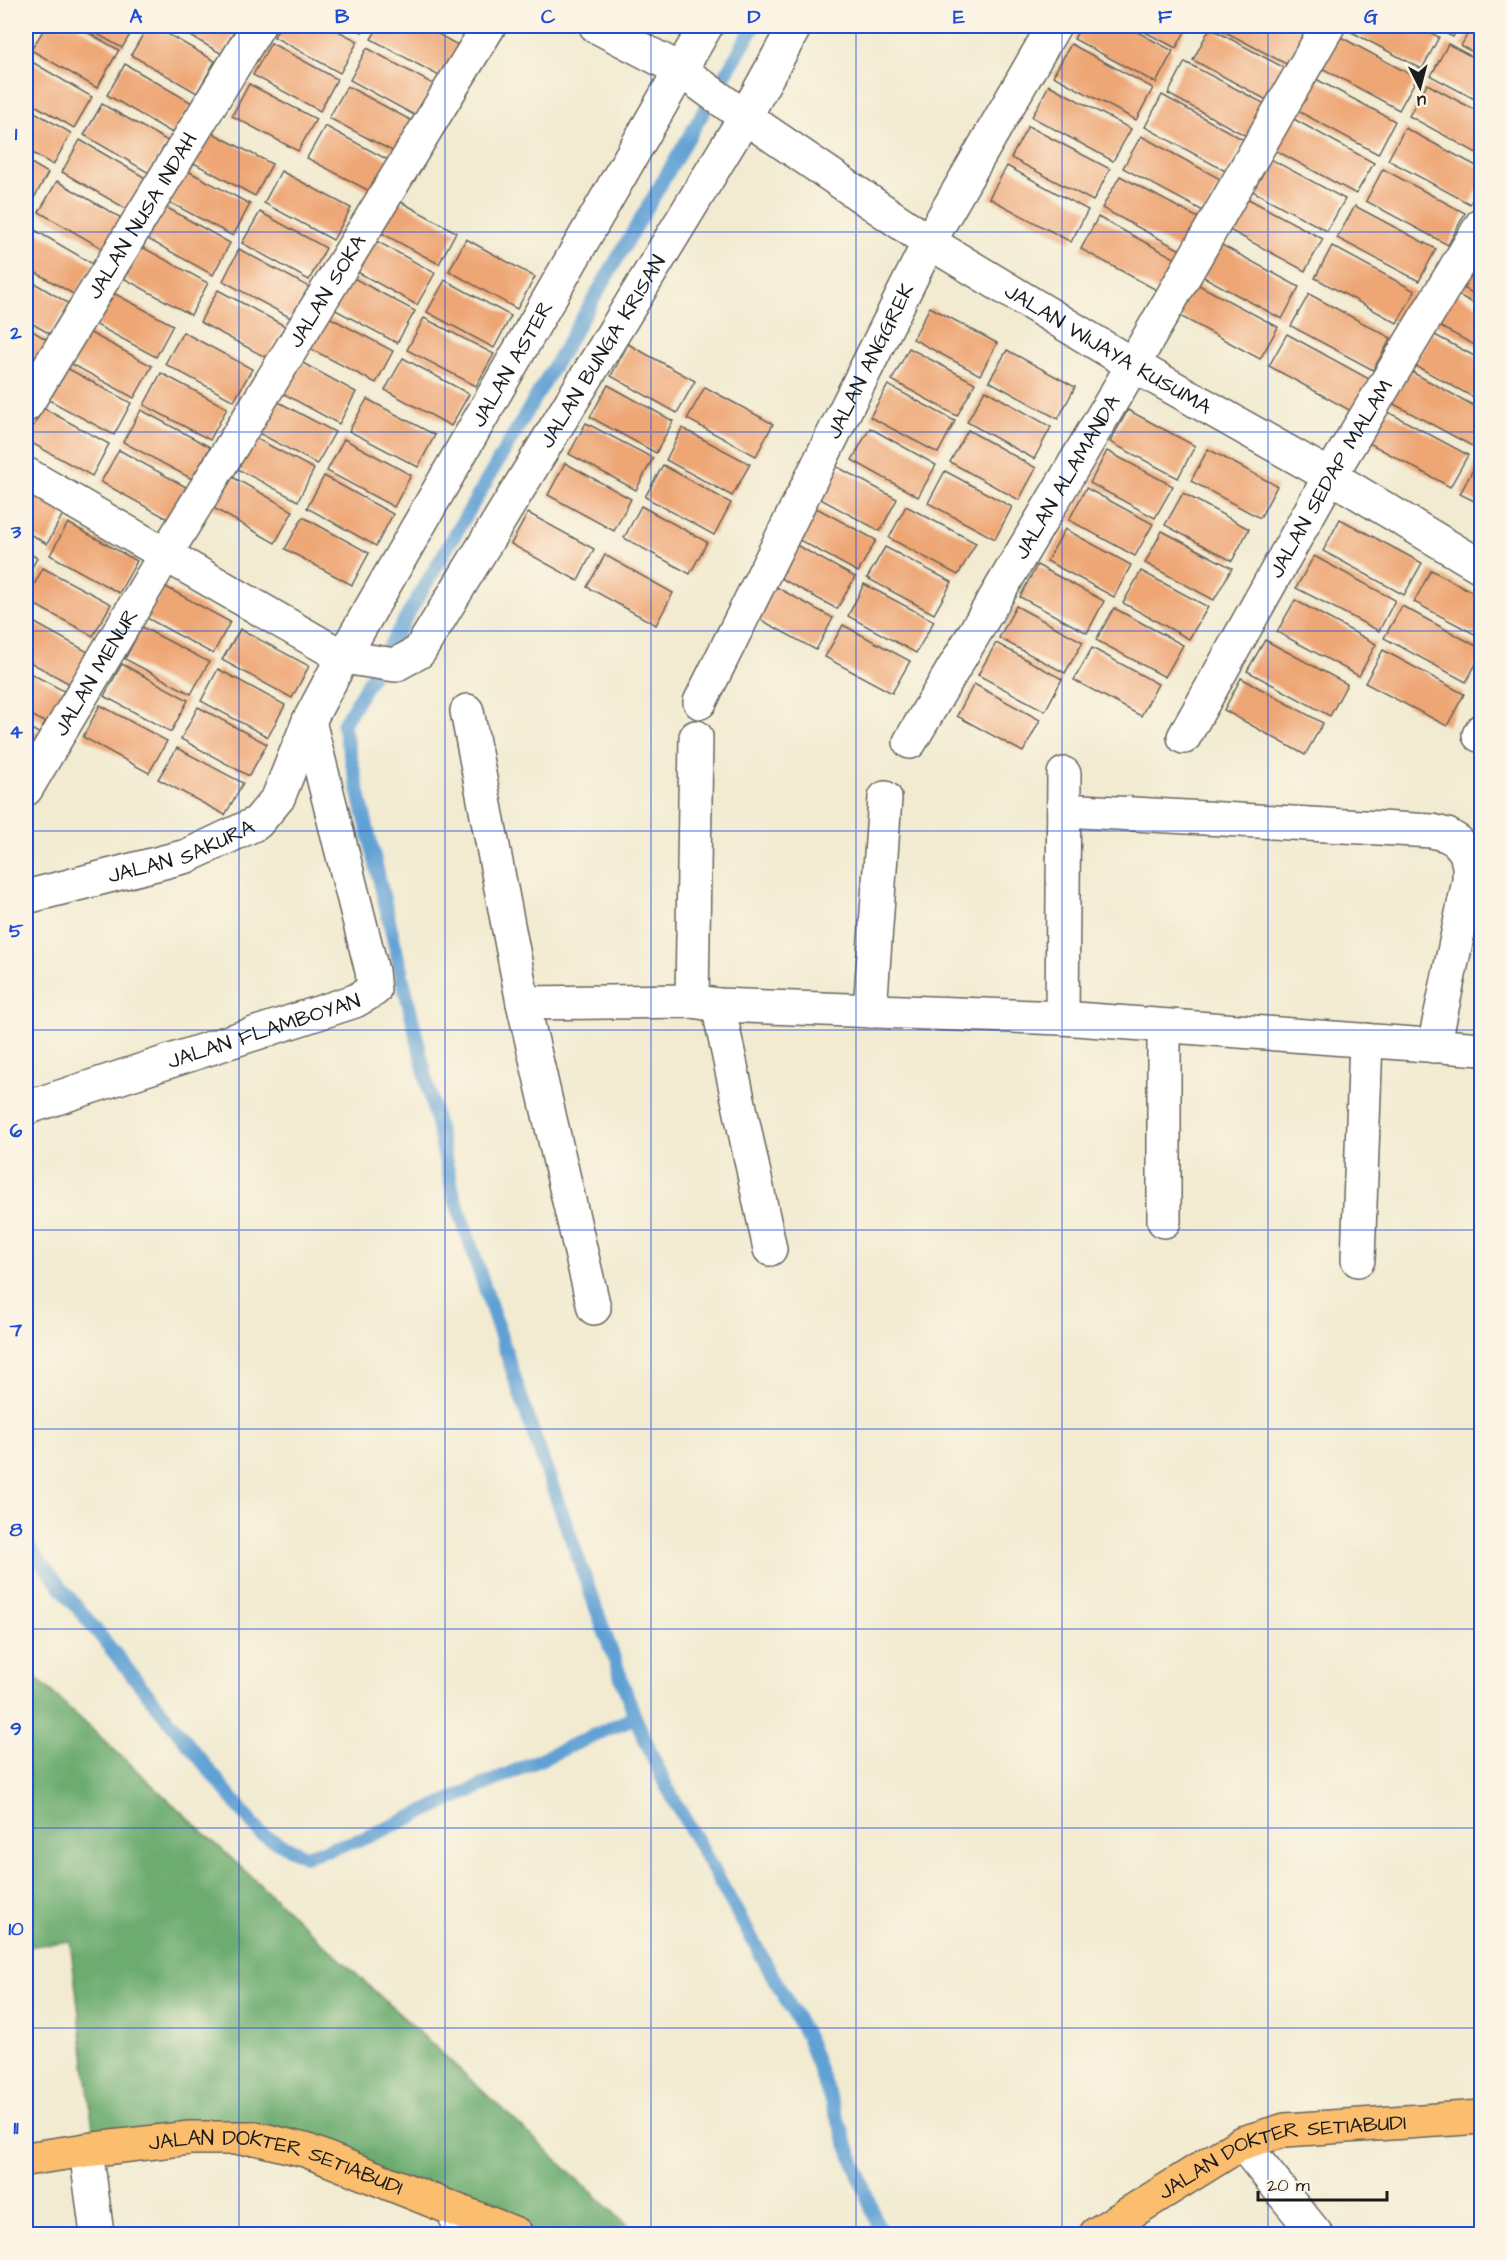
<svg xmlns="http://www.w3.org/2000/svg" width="1507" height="2260" viewBox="0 0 1507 2260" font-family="'Architects Daughter',sans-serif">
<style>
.forest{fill:#6cac70;stroke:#446446;stroke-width:1.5}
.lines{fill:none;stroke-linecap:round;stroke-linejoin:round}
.stream{stroke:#61a1d4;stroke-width:14}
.building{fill:#eea674}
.minor-casing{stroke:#67645c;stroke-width:36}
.major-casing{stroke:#67645c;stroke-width:36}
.minor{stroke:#fff;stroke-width:33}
.major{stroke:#fbbe6e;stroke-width:33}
.grid{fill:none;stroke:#1d4ed8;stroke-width:1.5;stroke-opacity:0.55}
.labels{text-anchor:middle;stroke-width:6;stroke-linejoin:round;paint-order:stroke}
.street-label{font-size:21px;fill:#1c1c1c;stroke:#fcf5e5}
.neatline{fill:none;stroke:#1d4ed8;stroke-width:2}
.grid-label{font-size:20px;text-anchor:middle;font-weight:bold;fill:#1d4ed8}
</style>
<rect width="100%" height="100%" fill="#fcf5e5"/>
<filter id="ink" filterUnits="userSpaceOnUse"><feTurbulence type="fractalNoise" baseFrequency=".0167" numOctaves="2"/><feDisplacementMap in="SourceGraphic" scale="12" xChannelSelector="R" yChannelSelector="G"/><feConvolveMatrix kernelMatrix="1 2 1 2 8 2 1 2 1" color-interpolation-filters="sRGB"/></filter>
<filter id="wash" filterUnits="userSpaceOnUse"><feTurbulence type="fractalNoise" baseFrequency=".008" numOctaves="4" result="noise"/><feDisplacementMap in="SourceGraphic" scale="24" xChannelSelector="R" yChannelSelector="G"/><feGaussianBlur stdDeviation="1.35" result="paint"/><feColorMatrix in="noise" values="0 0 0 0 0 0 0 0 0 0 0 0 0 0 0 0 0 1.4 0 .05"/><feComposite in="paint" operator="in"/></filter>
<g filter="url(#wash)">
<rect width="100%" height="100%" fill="#f2ebd2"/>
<polygon class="forest" points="26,1668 637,2234 528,2234 274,2134 96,2153 70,1941 26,1947"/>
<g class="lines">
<g class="stream">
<polyline points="754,26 343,725 453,1192 530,1424 635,1717 664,1782 807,2037 881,2234"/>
<polyline points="26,1544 261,1834 305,1856 363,1839 635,1717"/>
</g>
</g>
<g id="blocks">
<g class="building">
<polygon points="46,26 76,26 119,50 97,88 31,50"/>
<polygon points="83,26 135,26 122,48"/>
<polygon points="148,26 154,26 215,61 197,93 131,55"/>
<polygon points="173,26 238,26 222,54"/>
<polygon points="280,26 328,26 358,41 340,73 274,37"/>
<polygon points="349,26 366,26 362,32"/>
<polygon points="379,26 423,26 458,45 441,77 371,39"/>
<polygon points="1081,26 1126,26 1173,51 1156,83 1074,39"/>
<polygon points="1133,26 1188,26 1176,48"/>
<polygon points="1214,26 1291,26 1308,34 1290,66"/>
<polygon points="1340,26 1417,26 1439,37 1422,69"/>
<polygon points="1431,26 1459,26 1453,37"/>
<polygon points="1472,26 1482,26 1482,57 1461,46"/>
<polygon points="1210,28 1292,72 1274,104 1193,60"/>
<polygon points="1335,34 1417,78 1399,110 1318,66"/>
<polygon points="271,43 337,79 320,111 253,75"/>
<polygon points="1071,44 1153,88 1136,120 1053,76"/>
<polygon points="1448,44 1482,62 1482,103 1431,76"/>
<polygon points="367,48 433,84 416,116 350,80"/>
<polygon points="27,59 92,97 74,128 26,100 26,62"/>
<polygon points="1185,62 1267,105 1250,138 1168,94"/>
<polygon points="125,64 192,103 174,134 107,95"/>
<polygon points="1314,78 1395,121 1378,154 1296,110"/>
<polygon points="249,84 316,119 298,151 232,116"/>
<polygon points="1427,84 1482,114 1482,156 1409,116"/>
<polygon points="1049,85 1131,129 1113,161 1032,117"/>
<polygon points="347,86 416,123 398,154 329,118"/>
<polygon points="1162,95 1244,140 1227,172 1145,127"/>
<polygon points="102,104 168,141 149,173 84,135"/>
<polygon points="26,107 71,133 53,165 26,149"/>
<polygon points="1292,118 1374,163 1356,194 1275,150"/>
<polygon points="325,126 392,162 375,194 307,158"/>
<polygon points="1028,126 1110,169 1093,201 1011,158"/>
<polygon points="1405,128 1482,169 1482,182 1470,204 1388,160"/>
<polygon points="205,129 272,164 255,196 188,160"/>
<polygon points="1141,136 1222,180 1205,212 1123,168"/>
<polygon points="80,140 149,180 130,211 62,172"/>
<polygon points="1263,155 1345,199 1327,231 1245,187"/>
<polygon points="26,160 48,173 30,205 26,202"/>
<polygon points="1007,166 1088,210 1071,242 989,198"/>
<polygon points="184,169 250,204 233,236 167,201"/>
<polygon points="1383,169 1465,213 1448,245 1366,201"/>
<polygon points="281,171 351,208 333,240 264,203"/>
<polygon points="1120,176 1202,220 1184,252 1102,208"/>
<polygon points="57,181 123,219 105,250 39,212"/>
<polygon points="1241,195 1323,239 1305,271 1224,227"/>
<polygon points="390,196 456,232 439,264 372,228"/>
<polygon points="164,206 230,243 213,275 146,238"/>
<polygon points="1355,206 1436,249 1419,281 1337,238"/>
<polygon points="260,212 326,248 309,280 242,243"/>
<polygon points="1098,217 1180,261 1162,293 1081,249"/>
<polygon points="26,225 93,264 75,295 26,267"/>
<polygon points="369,237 435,273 417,305 352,269"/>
<polygon points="466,239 535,277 517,309 449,271"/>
<polygon points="1218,243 1299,287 1282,319 1200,275"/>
<polygon points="1332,246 1415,291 1397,323 1315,278"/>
<polygon points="142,247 208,283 191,315 125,279"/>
<polygon points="239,249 309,287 291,318 223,281"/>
<polygon points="1482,256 1482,298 1457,285"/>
<polygon points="348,275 415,311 397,343 330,307"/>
<polygon points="26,278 68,303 50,334 26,320"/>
<polygon points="445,280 511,316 494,348 427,312"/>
<polygon points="1195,283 1278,327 1260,359 1178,315"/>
<polygon points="106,289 173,325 156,357 89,321"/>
<polygon points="218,290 285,326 267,358 200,322"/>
<polygon points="1453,292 1482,308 1482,349 1435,324"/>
<polygon points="1309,294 1391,338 1373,370 1291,326"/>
<polygon points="930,307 997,343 980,375 913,339"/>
<polygon points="327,316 393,351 376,383 309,348"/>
<polygon points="424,318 494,354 476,386 407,350"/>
<polygon points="26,327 49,341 31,373 26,370"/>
<polygon points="85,330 152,366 134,398 68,362"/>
<polygon points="183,332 252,369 234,401 165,364"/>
<polygon points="1431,333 1482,360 1482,402 1414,365"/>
<polygon points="1287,334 1369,379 1351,411 1269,366"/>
<polygon points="628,344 695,381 677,413 611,376"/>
<polygon points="909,348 975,383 957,416 892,380"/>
<polygon points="1007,350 1075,387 1058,419 989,381"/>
<polygon points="290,356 356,392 339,424 273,388"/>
<polygon points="403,358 469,394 451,426 385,390"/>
<polygon points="65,367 131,403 114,435 47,399"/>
<polygon points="1408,370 1482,410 1482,429 1472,446 1390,402"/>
<polygon points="161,373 227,408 210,440 144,405"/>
<polygon points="608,385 673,421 656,453 590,417"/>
<polygon points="888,385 955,421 938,453 870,417"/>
<polygon points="705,387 773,424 756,456 687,419"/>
<polygon points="985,390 1051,427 1034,459 967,422"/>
<polygon points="269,397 335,432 317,464 251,429"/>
<polygon points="367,399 435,435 418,467 349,431"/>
<polygon points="43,408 109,444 92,476 26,440"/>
<polygon points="141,410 210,447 192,479 123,442"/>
<polygon points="1128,410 1195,446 1178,478 1110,442"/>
<polygon points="1386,411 1468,455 1450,487 1369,443"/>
<polygon points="586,423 653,458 636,490 569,454"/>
<polygon points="682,428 750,464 732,496 666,460"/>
<polygon points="870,428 936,465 918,497 852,460"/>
<polygon points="968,430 1036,468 1019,500 950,462"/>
<polygon points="248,434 314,469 298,501 230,465"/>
<polygon points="344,439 411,475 394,507 327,471"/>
<polygon points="1208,449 1277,486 1260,518 1191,481"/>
<polygon points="119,450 186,487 168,519 101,482"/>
<polygon points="1107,451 1173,486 1155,518 1090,483"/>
<polygon points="1477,462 1482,464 1482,505 1460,494"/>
<polygon points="565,463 631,499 614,531 548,495"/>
<polygon points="830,463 897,499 880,531 813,495"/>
<polygon points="663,465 731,503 714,535 645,497"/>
<polygon points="945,471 1012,507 995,539 928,503"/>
<polygon points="227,474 293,511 275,543 210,506"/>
<polygon points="324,476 393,514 376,546 307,508"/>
<polygon points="1086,488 1153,524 1135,556 1069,520"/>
<polygon points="26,491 64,512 47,544 26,532"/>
<polygon points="1183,493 1249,529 1232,561 1165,525"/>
<polygon points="809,504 876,540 858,572 792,536"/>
<polygon points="641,506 707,542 690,574 624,538"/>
<polygon points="906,506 976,543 958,575 889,538"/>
<polygon points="528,513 594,549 578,581 511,544"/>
<polygon points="303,517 369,553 352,585 285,549"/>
<polygon points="1340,519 1422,563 1404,595 1323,551"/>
<polygon points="68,523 137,561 119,593 50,555"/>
<polygon points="1065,529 1131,565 1114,597 1047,561"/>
<polygon points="1162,531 1232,568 1214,600 1145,563"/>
<polygon points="789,541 855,577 837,609 771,573"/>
<polygon points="885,547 952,582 934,614 867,578"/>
<polygon points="26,551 37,558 26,579"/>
<polygon points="605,555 673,593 656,625 587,587"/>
<polygon points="1314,556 1395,600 1379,631 1296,588"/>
<polygon points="1037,565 1104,601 1087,633 1020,597"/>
<polygon points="43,568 111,604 93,636 26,600"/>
<polygon points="1431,570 1482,597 1482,638 1414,602"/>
<polygon points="1141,571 1208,607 1189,639 1123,603"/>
<polygon points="767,582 833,618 816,650 750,614"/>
<polygon points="864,584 934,621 916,653 848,616"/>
<polygon points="164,586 230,622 213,654 147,618"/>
<polygon points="1295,600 1376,644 1359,676 1277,632"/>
<polygon points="1016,606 1083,642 1065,673 999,638"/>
<polygon points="1402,606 1482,649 1482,653 1466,682 1384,638"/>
<polygon points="1114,608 1183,645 1165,677 1096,640"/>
<polygon points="26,618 88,652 70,684 26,660"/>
<polygon points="843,625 910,661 892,693 825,657"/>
<polygon points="142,627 209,662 191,694 125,659"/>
<polygon points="240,629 309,666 292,698 222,660"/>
<polygon points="1265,640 1347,684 1330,716 1247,671"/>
<polygon points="996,643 1062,679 1045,711 978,675"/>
<polygon points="1092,648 1158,684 1141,716 1074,680"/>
<polygon points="1383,650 1464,694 1447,726 1365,683"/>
<polygon points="122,664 188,700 171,732 104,696"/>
<polygon points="218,669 285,705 268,737 201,701"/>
<polygon points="26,671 64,691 46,723 26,712"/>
<polygon points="1241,678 1323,723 1305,755 1224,710"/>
<polygon points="974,684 1040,720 1023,752 957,716"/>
<polygon points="100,705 167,741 149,773 83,737"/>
<polygon points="198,707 267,744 249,776 181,739"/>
<polygon points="26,726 42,735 26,764"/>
<polygon points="177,748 243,783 225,815 158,779"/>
</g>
</g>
</g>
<g filter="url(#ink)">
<use href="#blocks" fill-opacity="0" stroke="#67645c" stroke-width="1.5"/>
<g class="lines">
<defs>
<g id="minor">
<path id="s1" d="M596,26L679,69L745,117L929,242L1133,365L1330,476L1482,567"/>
<path id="s2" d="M26,405L258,26"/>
<path id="s3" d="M26,474L343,657L395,665L419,652L745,117L795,26"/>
<path id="s4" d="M700,702L929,242L1054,26"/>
<polyline points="467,711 523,1003 594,1308"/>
<polyline points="1479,735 1482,730"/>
<path id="s5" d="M1184,737L1330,476L1482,224"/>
<path id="s6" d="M910,742L1133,365L1328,26"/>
<path id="s7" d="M26,789L165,555L489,26"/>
<polyline points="1064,810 1432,831 1447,835 1457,841 1466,852 1469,866 1469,881 1434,1046"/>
<path id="s8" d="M26,897L187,856L257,823L278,798L309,721L343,657L706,26"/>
<polyline points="692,1001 696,737"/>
<polyline points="523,1003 692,1001 718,1005 1062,1018 1482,1049"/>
<polyline points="718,1005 770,1249"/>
<polyline points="870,1011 885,798"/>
<polyline points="1062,1018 1064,774"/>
<polyline points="1164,1027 1164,1221"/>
<path id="s9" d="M26,1108L355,1001L374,990L372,971L309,721"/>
<polyline points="1358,1260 1366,1040"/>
<polyline points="1242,2143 1316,2234"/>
<polyline points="86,2150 97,2234"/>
<polyline points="456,2211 458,2234"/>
</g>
<g id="major">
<path id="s10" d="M26,2159L86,2150L190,2138H255L305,2150L516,2234"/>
<path id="s11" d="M1096,2234L1242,2143L1285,2130L1482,2117"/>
</g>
</defs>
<use href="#minor" class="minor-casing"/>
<use href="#major" class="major-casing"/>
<use href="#minor" class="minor"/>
<use href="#major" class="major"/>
</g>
</g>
<path class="grid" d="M239,26V2234M445,26V2234M651,26V2234M856,26V2234M1062,26V2234M1268,26V2234M26,232H1482M26,432H1482M26,631H1482M26,831H1482M26,1030H1482M26,1230H1482M26,1429H1482M26,1629H1482M26,1828H1482M26,2028H1482"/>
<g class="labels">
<g class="street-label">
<text dy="7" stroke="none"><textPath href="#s2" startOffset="222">JALAN NUSA INDAH</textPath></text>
<text dy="7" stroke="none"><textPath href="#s7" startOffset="582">JALAN SOKA</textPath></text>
<text dy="7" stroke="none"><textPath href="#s1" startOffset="606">JALAN WIJAYA KUSUMA</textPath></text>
<text dy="7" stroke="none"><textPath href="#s3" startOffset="798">JALAN BUNGA KRISAN</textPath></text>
<text dy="7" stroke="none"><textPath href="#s4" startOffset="381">JALAN ANGGREK</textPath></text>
<text dy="7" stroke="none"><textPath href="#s8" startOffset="770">JALAN ASTER</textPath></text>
<text dy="7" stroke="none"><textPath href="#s6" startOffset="308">JALAN ALAMANDA</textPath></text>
<text dy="7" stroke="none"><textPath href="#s5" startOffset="297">JALAN SEDAP MALAM</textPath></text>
<text dy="7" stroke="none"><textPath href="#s7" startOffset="136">JALAN MENUR</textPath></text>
<text dy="7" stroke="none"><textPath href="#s8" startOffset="162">JALAN SAKURA</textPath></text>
<text dy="7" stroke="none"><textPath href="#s9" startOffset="250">JALAN FLAMBOYAN</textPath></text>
<text dy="7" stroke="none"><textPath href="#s11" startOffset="207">JALAN DOKTER SETIABUDI</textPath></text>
<text dy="7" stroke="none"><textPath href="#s10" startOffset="255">JALAN DOKTER SETIABUDI</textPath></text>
</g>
</g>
<rect width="1507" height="2260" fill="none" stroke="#fcf5e5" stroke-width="66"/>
<g transform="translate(1420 87) rotate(174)" stroke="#fcf5e5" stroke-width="4.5" paint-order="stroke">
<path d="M0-4.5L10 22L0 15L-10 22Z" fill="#1c1c1c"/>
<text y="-9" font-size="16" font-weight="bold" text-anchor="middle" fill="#1c1c1c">U</text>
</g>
<path d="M1258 2191v9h129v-9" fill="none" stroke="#1c1c1c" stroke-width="3"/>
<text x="1267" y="2191" font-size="18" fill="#1c1c1c" stroke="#fcf5e5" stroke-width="4.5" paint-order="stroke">20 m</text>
<rect x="33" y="33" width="1441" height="2194" class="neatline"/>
<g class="grid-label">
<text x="136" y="23">A</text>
<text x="342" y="23">B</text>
<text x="548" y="23">C</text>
<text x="754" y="23">D</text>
<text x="959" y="23">E</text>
<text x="1165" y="23">F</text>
<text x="1371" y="23">G</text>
<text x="16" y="140">1</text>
<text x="16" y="339">2</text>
<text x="16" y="538">3</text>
<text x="16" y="738">4</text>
<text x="16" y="937">5</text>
<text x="16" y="1137">6</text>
<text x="16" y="1336">7</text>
<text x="16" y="1536">8</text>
<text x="16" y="1735">9</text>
<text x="16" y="1935">10</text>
<text x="16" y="2134">11</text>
</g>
</svg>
